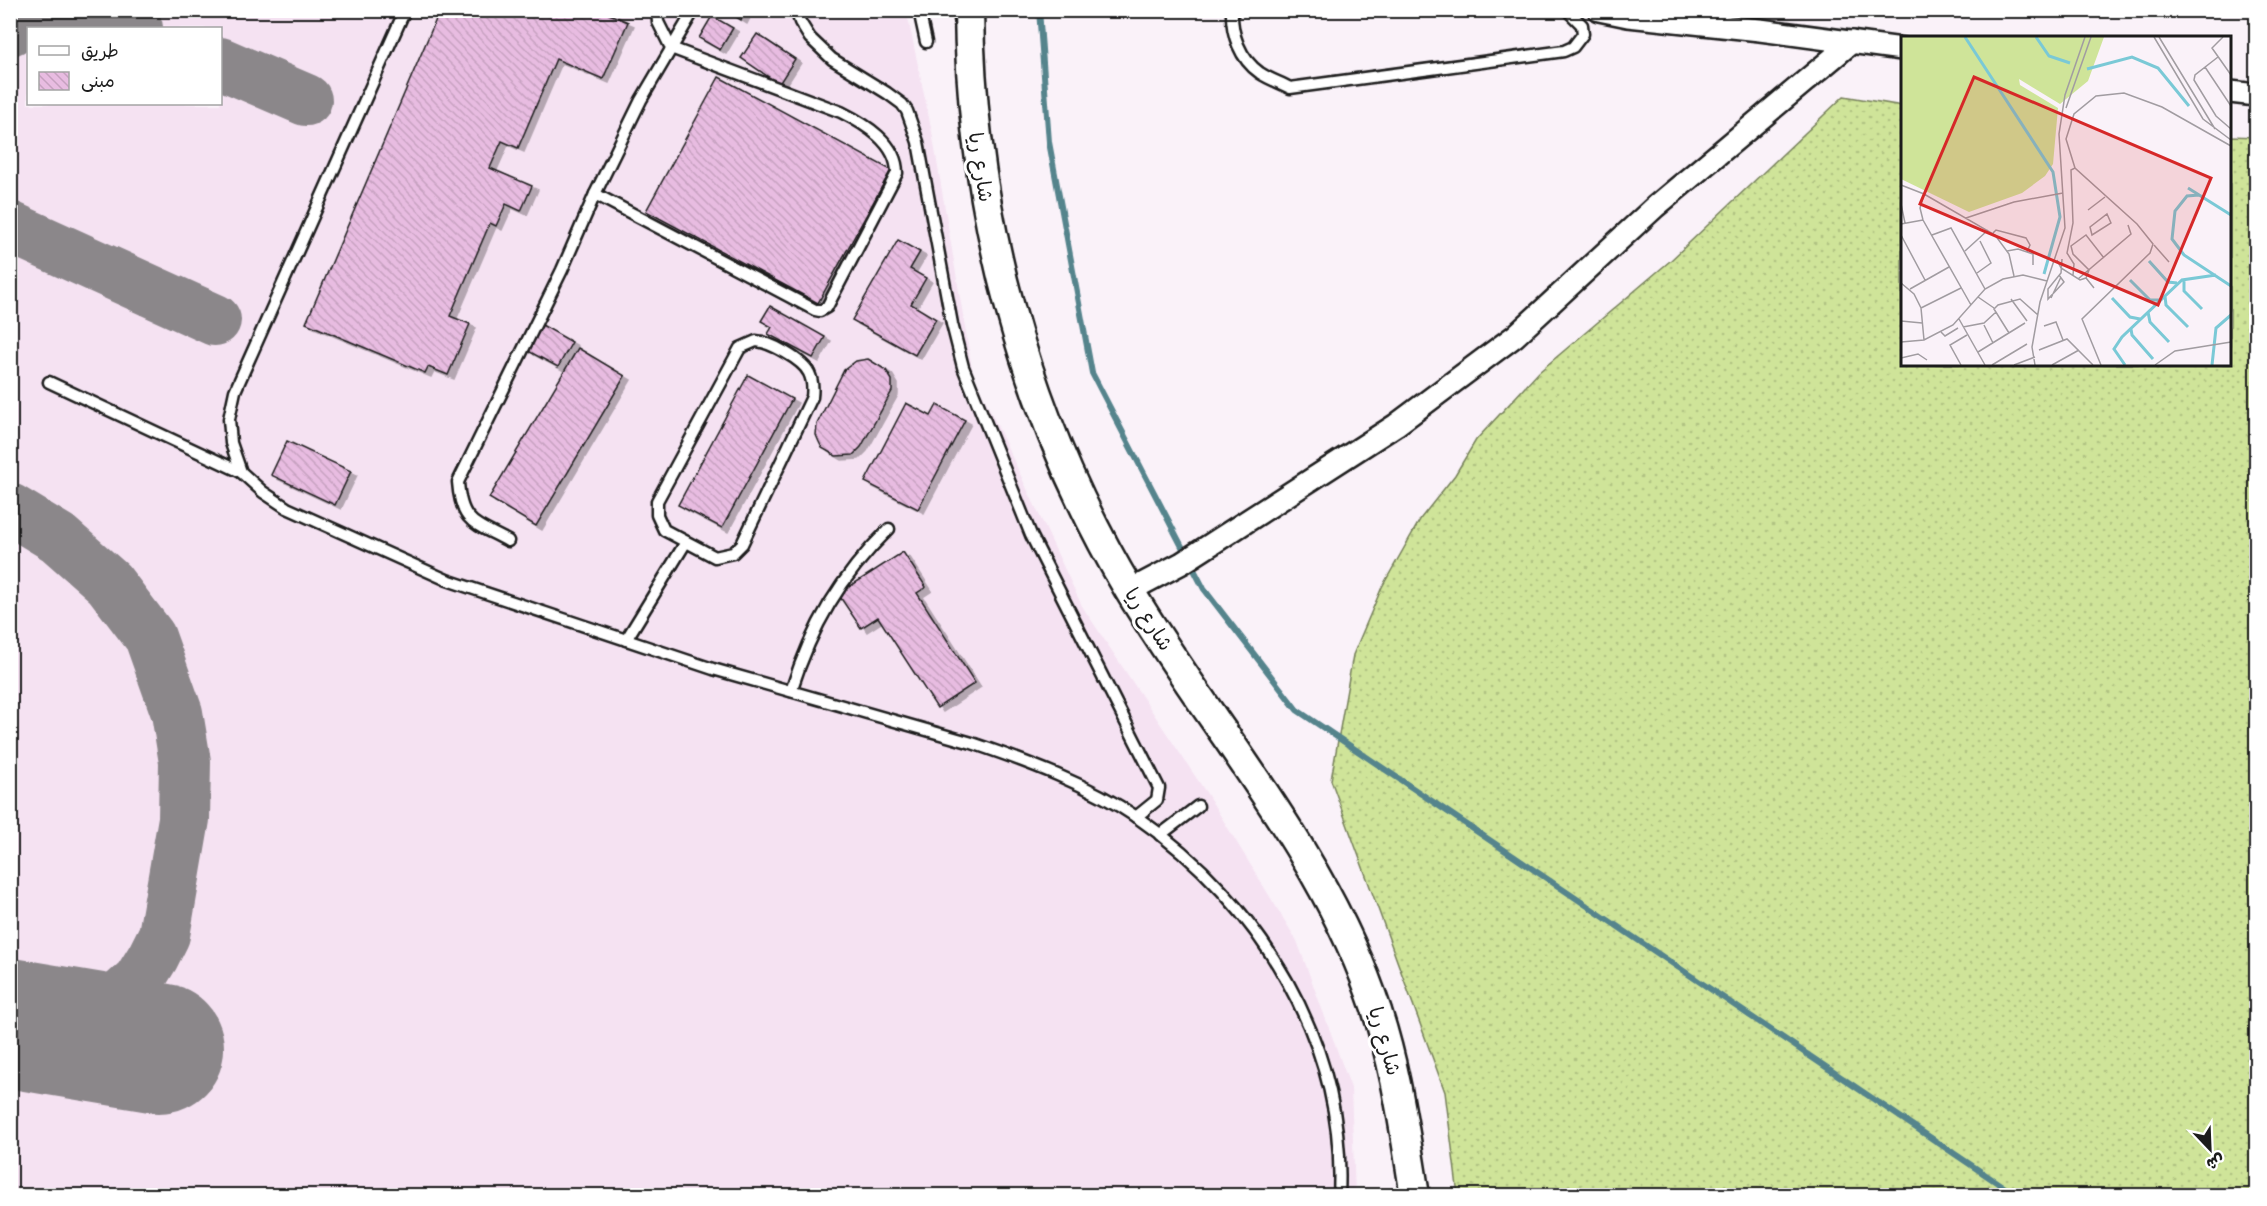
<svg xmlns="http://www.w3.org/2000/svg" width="2267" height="1206" viewBox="0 0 2267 1206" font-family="'Comic Neue','Playpen Sans Arabic',sans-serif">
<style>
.built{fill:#f5e2f2;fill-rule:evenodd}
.grass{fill:url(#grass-dots);stroke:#76805a;stroke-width:1.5}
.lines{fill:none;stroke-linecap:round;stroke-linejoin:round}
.stream{stroke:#54848c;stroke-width:6}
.taxiway{stroke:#8b878a;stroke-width:52}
.runway{stroke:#8b878a;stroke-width:130}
.building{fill:url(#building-back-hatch);stroke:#1c1c1c;stroke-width:1.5;filter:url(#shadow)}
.lane-casing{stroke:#1c1c1c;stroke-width:15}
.street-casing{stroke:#1c1c1c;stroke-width:26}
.secondary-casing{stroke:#1c1c1c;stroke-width:33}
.lane{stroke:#fff;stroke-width:10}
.street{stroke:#fff;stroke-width:21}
.secondary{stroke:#fff;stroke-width:28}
.labels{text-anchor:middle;stroke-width:6;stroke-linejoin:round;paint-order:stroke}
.street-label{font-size:20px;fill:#1c1c1c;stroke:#fff}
.inset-river{fill:none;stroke:#7ac9d6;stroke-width:3}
.inset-road{fill:none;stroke:#a19ca1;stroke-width:1.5}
.view{fill:#d62828;fill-opacity:0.15;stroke:#d62828;stroke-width:3}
.inset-edge{fill:none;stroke:#1c1c1c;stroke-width:3}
</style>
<defs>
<pattern id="grass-dots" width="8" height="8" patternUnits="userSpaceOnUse" patternTransform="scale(1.5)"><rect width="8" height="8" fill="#cfe499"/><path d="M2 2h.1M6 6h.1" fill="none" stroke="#b1c383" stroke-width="1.8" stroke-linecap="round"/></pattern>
<pattern id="building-back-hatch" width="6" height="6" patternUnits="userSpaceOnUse" patternTransform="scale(1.5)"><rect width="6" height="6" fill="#e8bce1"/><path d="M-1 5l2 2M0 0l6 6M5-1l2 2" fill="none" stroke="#c6a1c0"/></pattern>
<filter id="shadow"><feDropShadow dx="6" dy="4" stdDeviation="0" flood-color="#0004"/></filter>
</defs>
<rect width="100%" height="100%" fill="#faf2f9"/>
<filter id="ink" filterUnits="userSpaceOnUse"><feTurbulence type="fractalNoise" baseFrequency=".0167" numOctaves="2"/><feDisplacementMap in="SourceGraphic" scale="12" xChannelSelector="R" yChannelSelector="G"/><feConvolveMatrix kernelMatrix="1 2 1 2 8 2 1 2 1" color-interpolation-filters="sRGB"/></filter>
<g filter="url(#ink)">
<path class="built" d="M846,10L908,18L932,132L973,374L1082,606L1209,797L1297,941L1351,1088L1355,1195H11L10,11ZM28,28H220V104H28Z"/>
<polygon class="grass" points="1844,96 1902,106 1902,364 2230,364 2230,136 2256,137 2256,1195 1458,1195 1445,1092 1331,780 1353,655 1382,587 1421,518 1455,475 1476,440 1539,372 1670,261"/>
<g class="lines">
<polyline class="stream" points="1039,10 1049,142 1092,373 1204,589 1297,710 2017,1196"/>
<g class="taxiway">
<polyline points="80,10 137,28"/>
<polyline points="10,30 39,13 74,10"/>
<polyline points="220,63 306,100"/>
<polyline points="10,227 215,320"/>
<polyline points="10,509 58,538 109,583 150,637 177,713 185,762 184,819 164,935 153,957 139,980 118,999 71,1020 39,1028"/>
</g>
<polyline class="runway" points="10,1023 159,1048"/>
</g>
<g class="building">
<polygon points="440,10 600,10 628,22 603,79 556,59 518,148 502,141 490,168 532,186 521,211 506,204 496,226 490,223 450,316 470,324 448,375 428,367 425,373 306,323"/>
<polygon points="725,10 746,10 741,20"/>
<polygon points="712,16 733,28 720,50 699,38"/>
<polygon points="757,34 795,59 779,84 741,58"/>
<polygon points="719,77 891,170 818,303 646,211"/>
<polygon points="898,240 920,252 910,269 926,278 911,304 936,319 915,355 852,320"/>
<polygon points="770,306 825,337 813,358 768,334 772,327 761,321"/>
<polygon points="542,325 572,342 558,367 528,351"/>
<polygon points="578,348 625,376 536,526 489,498"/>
<polygon points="868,359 886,370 892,380 892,391 861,447 853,455 836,456 822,448 819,442 816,435 817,424 844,370 856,361"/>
<polygon points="748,375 792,399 722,528 678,505"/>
<polygon points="906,403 931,416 937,405 965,420 918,509 865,482"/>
<polygon points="287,441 351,471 335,505 271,475"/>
<polygon points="903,552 926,587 917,593 975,683 937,708 878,617 861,628 838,594"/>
</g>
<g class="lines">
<defs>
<g id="lane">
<path d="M405,10L235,391L229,419L231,443L241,472L263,492L287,508L447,580L713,669L972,743C1028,762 1088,784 1138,818C1260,902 1347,1044 1339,1196"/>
<polyline points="796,10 800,22 810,38 832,59 887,93 902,104 907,111 918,142 952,324 963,367 1031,535 1159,788 1157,800 1136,817"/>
<polyline points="919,10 926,42"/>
<path d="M1232,10C1231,34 1240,59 1260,73C1269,79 1281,83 1290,88L1564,51L1573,47L1583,34L1582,25L1567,10"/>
<path d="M595,194L815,310L820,311L827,307L897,173C897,143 865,124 841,112L671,48L658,22L657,10"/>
<path d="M756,341C770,342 803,360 809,373C813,381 813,389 812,397L742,544L733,553L715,557L664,530L657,515V501L740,348Z"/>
<polyline points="49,382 241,472"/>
<path d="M508,541C475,523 461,524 458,482L562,270L595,194L641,100L694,10"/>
<polyline points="626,640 686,542"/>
<path d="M791,691C812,626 840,577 889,529"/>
<polyline points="1160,835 1198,806"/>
</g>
<g id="street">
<polyline points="1599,10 1628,16 1760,30 1902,49"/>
<polyline points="2230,92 2256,95"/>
<polyline points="1129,591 1182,563 1396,425 1515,336 1655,207 1852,42"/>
</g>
<path id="secondary" d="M969,10C971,213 1025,415 1129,590C1209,724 1318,845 1371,994C1395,1059 1404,1127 1415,1196"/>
</defs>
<use href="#lane" class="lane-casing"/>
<use href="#street" class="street-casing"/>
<use href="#secondary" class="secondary-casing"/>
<use href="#lane" class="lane"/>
<use href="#street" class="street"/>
<use href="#secondary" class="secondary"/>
</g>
</g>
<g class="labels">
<g class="street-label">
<text transform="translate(981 167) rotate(81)" y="7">شارع ريا</text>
<text transform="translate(1149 619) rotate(57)" y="7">شارع ريا</text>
<text transform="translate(1385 1041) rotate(74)" y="7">شارع ريا</text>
</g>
</g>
<g transform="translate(1901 36)">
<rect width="330" height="330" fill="#faf2f9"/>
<path d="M0,1H203L187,45L159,68L118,43L119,49L157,72L152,128L144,140L121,157L68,176L0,143Z" fill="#cfe499"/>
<path class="inset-river" d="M64,1L152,136L159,181L143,238M135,1L148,20L169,27M186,33L231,21L257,32L288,70M287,152L330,179M298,159L286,160L274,175L271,203L283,219L330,250M248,225L267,246L276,247M283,243V255L301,273M229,244L249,264H259M264,260L265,269L287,291M211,262L229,281L239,283M247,276L249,286L268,306M230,293L231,299L252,323M224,329L213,313L221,301L281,244L315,239M311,329L315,292L330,279"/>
<path class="inset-road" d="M253,1L302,83L330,104M258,1L314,93M322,1L311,12L330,39M317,21L294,39L293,44L315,80L330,93M304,31L330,70M165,72L190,1M0,149L23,158L94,199L108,218L113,240M23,158L19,172L22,184L70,269M0,168L4,187M187,174L204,161M206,178L210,187L191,199L189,191ZM65,182L113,166L162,157M0,188L22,184M92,197L95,194L125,202L129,209L126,216M0,199L24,244M31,199L50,192L84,253M253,209L268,226M64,215L87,194M106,215L117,213L132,218V229M156,224L160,232L179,244L185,242L193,252M76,237L90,227L79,205M158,239L163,246L147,263V253L160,237L161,223M172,239L173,228L166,217L172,187L170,134L174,132M185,242L188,234L172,218L170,210L185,199L203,222M177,243L230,198L227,189M0,247L13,258L20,272L23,304M9,253L48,231M77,261L93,272M150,262L160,241M110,263L126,285M20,272L60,252M58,283L84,329M0,285L21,287M83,289L92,307M143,290L155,286L162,304M62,291L83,287L95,276M40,296L44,300L57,292M108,297L93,273L97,269L119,263L137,279M0,306L23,304L52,289L84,253L102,243L122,239L146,245M138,314L166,303L192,329M77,316L124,287M0,322L17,318L26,324M60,329L49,309L66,299M91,329L126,308M113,329L134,321M134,329L131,311L139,266L164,192L158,98L164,59L184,1M151,329L178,314M200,329L181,283L249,217L252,208L236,188L174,132L165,103L173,78L195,60L223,57L261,71L330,110M254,329L274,315L330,306"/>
<path class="view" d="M73,41L310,142L257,269L19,168Z"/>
<rect width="330" height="330" class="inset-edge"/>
</g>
<rect width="2267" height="1206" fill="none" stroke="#fff" stroke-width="36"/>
<rect x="18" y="18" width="2231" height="1170" fill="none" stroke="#1c1c1c" stroke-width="2" filter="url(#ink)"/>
<rect x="27" y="27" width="195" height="78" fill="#ffffff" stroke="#a4a4a4" stroke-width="1.5"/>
<rect x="39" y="46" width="30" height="9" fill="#ffffff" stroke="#a4a4a4" stroke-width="1.5"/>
<text x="81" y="57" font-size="18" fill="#1c1c1c">طريق</text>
<rect x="39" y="72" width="30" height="18" fill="url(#building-back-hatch)" stroke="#a4a4a4" stroke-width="1.5"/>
<text x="81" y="87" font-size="18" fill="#1c1c1c">مبنى</text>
<g transform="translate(2210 1149) rotate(157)" stroke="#ffffff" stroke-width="4.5" paint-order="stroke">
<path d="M0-4.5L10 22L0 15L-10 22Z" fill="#1c1c1c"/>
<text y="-9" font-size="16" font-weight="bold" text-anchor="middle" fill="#1c1c1c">ش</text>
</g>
</svg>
